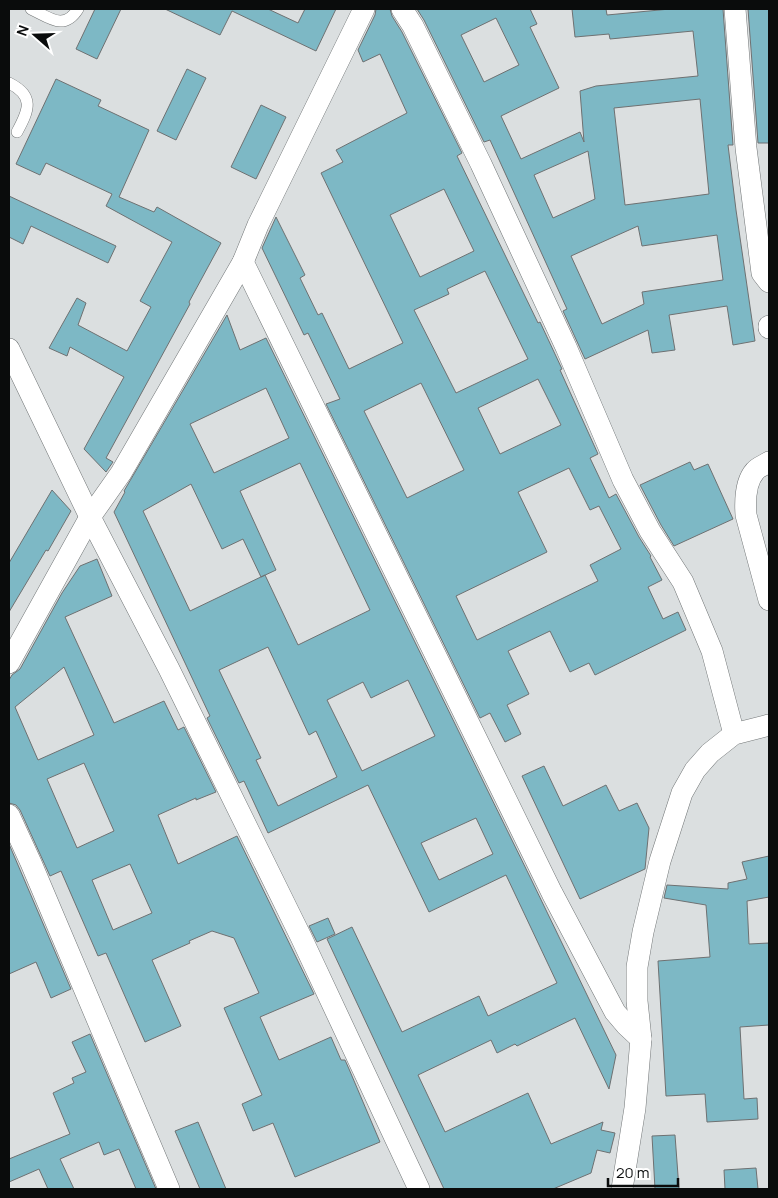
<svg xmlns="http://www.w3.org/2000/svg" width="778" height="1198" viewBox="0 0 778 1198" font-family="Manrope,sans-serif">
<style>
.building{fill:#7db8c5;stroke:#6e7172;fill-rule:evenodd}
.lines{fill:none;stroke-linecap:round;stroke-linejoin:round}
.service-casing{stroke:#727677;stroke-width:12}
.minor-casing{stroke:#727677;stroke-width:22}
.service{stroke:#fff;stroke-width:11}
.minor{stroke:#fff;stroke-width:21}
</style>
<rect width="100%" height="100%" fill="#dbdfe0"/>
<g class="building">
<polygon points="95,9 121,9 97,59 76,49"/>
<polygon points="165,9 268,9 298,23 305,9 336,9 316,51 232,11 220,35"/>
<path d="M376,9H390L392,16L402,32L462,153L457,156L538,323L540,322L562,369L560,370L598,454L590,458L609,498L616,494L639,537L651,556L650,557L662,580L648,587L663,619L678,612L686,630L595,675L589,663L570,672L550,631L508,651L529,694L507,705L521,734L505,742L490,713L480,718L326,404L340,399L308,333L304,335L262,248L276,217L305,275L300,278L318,315L322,313L349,369L403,343L321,173L343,162L336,150L407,113L380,54L363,62L358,50L375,15ZM444,189L474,251L420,277L390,215ZM485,271L528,359L456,393L414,310L449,294L447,289ZM538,379L561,425L500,454L478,408ZM421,383L464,470L407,498L364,411ZM569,468L590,510L599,506L621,549L590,565L598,581L477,640L456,596L547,552L518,492Z"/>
<path d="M417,9H530L537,24L530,27L559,88L501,116L521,159L580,132L584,142L580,91L596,86L698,76L693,31L610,39L609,34L575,37L572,9H606L607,15L670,9H723L733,145H728L736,210L755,341L733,345L727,306L669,315L675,350L652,353L648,330L585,359L563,311L567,309L490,140L484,142L424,20ZM496,18L519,65L484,82L461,35ZM700,99L709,194L625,205L614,108ZM588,151L595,199L553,218L534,175ZM638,226L642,246L717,235L723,280L642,292L644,304L602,324L571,256Z"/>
<polygon points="748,9 769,9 769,143 758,143"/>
<polygon points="187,69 206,78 176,140 157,131"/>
<polygon points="56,79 101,100 98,106 149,130 119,197 154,212 157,207 221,243 189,302 190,304 106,458 113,462 106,472 84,449 124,377 70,347 67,356 49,348 77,298 86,303 78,325 127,351 151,307 140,301 172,242 106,206 112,194 46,163 40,175 16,164"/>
<polygon points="261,105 286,117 256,179 231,167"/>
<polygon points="9,196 116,246 108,263 31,226 23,244 9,237"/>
<path d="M227,315L240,350L266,338L531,879L616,1055L609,1089L575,1018L517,1046L515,1044L497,1053L491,1040L418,1075L445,1132L528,1093L551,1144L603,1122L601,1130L615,1133L610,1153L597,1150L591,1173L553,1189H444L327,939L352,927L402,1032L479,996L488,1016L557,983L506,875L429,912L368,785L268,833L244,781L239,783L207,718L210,716L114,512L125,492L124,491ZM266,388L289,438L214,473L190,424ZM300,463L370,610L298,645L265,575L190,611L143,511L191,484L222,549L243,539L261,577L276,570L240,491ZM268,647L309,735L316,731L337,777L278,806L256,760L261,758L219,670ZM408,680L435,736L362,771L327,700L363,682L371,698ZM476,818L493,854L439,880L421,843Z"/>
<polygon points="690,462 694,470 708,464 733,519 674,546 661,525 640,485"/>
<polygon points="52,490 71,511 48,551 46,550 9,612 9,563"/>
<path d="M97,559L112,596L65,617L114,723L164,701L178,730L184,727L216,792L196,800V798L158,815L178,864L237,836L314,994L260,1017L279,1060L331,1037L341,1060H345L349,1069L380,1142L295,1177L273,1123L253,1131L242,1104L262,1095L224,1008L259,993L234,938L212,931L189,941L190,943L152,960L181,1026L145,1042L106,953L98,956L61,871L50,876L20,810L16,805L9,803V680L12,675L20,669L62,593L80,566ZM64,667L94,735L38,760L15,707ZM84,763L114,831L77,848L47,779ZM130,864L152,913L113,930L92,880Z"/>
<polygon points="544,766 563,806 606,785 619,811 637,803 649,828 645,869 580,899 522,776"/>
<polygon points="9,844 71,989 51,998 36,962 9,974"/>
<polygon points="769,856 769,897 747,901 749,944 769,943 769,1025 740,1027 744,1099 757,1098 758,1119 707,1122 705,1094 666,1096 658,961 710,957 706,905 664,898 667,885 728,889 728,883 747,879 742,862"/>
<polygon points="328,918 335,934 317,942 309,926"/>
<polygon points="90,1034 156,1189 136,1189 119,1149 104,1155 99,1142 60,1159 74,1189 48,1189 39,1169 9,1182 9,1159 70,1134 53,1093 74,1083 72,1078 86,1072 72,1042"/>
<polygon points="198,1122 226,1189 200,1189 175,1131"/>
<polygon points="675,1135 679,1189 655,1189 652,1136"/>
<polygon points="756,1168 758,1189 725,1189 724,1170"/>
</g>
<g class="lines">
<defs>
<g id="service">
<path d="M31,9C50,18 64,31 78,9"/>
<path d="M9,83C35,96 29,110 17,132"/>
</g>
<g id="minor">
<polyline points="402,9 413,26 481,164 566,347 623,480 650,531 683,582 712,651 734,734"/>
<polyline points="735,9 746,148 762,273 769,282"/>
<polyline points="243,262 552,893 615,1012 626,1025 641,1039"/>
<polyline points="769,326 769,328"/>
<polyline points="9,349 90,517 169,669 301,937 419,1189"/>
<path d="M769,462C765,465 758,467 755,471C745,482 745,501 746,515L769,600"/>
<polyline points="9,663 90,517 121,473 243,262 258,225 364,9"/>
<polyline points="9,815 31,863 169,1189"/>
<polyline points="622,1189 635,1108 641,1039 637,1001 637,967 643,932 660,861 682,793 695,770 710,753 734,734 769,725"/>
</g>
</defs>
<use href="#service" class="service-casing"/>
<use href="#minor" class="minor-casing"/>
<use href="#service" class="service"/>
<use href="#minor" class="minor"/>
</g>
<rect width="778" height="1198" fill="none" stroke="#0a0c0c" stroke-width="20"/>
<g transform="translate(35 35) rotate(290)" stroke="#ffffff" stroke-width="4" paint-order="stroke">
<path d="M0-4L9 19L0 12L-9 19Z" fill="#0a0c0c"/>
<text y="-8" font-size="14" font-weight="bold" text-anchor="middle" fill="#0a0c0c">N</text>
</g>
<path d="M608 1178v8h70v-8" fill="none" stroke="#0a0c0c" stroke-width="2.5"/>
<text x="616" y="1178" font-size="15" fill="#0a0c0c" stroke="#ffffff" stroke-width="4" paint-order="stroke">20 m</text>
</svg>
